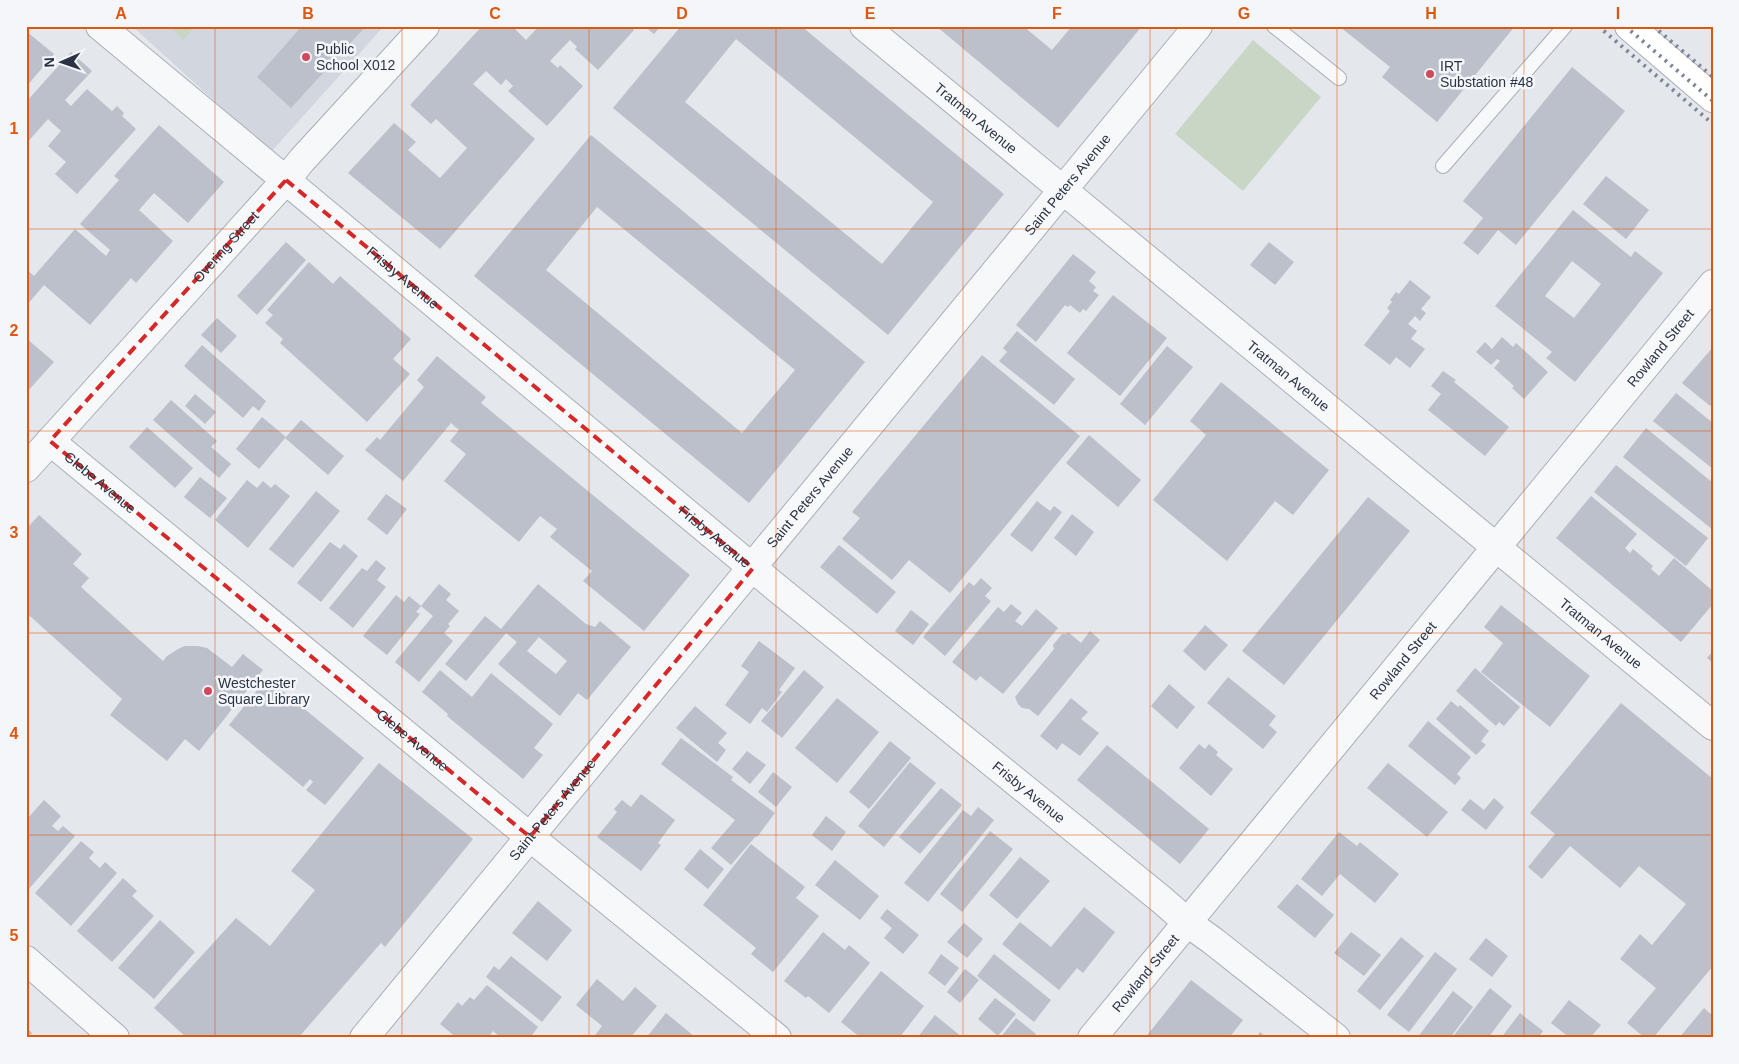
<svg xmlns="http://www.w3.org/2000/svg" width="1739" height="1064" viewBox="0 0 1739 1064" font-family="Helvetica,sans-serif">
<style>
.built{fill:#d2d6de}
.green{fill:#c9d6c5}
.building{fill:#bbc0ca;fill-rule:evenodd}
.lines{fill:none;stroke-linecap:round;stroke-linejoin:round}
.service-casing{stroke:#a9aeb7;stroke-width:16}
.minor-casing{stroke:#a9aeb7;stroke-width:30}
.secondary-casing{stroke:#a9aeb7;stroke-width:30}
.service{stroke:#f7f8fa;stroke-width:14}
.minor{stroke:#f7f8fa;stroke-width:28}
.secondary{stroke:#fff;stroke-width:28}
.rail{stroke:#7d8696;stroke-width:4;stroke-dasharray:2.5 5;stroke-linecap:butt}
.marked{fill:none;stroke:#d62828;stroke-width:4;stroke-dasharray:10 6;stroke-linejoin:round}
.grid{fill:none;stroke:#df570f;stroke-width:1;stroke-opacity:0.55}
.poi-dot{fill:#d1495b;stroke:#f4f6f9;stroke-width:2}
.labels{text-anchor:middle;stroke-width:5;stroke-linejoin:round;paint-order:stroke}
.poi-label{font-size:14px;fill:#2b3445;stroke:#f4f6f9;text-anchor:start}
.street-label{font-size:14px;fill:#2b3445;stroke:#f4f6f9}
.neatline{fill:none;stroke:#df570f;stroke-width:2}
.grid-label{font-size:16px;text-anchor:middle;font-weight:bold;fill:#df570f}
</style>
<rect width="100%" height="100%" fill="#e4e7ec"/>
<polygon class="built" points="132,26 384,26 271,152"/>
<g class="green">
<polygon points="169,26 195,26 183,40"/>
<polygon points="1253,40 1321,97 1243,191 1175,134"/>
</g>
<g class="building">
<polygon points="302,26 366,26 291,108 257,77"/>
<polygon points="482,26 512,26 526,40 539,26 630,26 634,30 598,70 575,49 577,47 570,40 550,61 558,68 560,65 583,86 547,126 508,91 513,86 506,79 501,85 486,71 473,84 535,139 440,249 348,173 394,123 416,142 408,150 440,178 467,148 436,119 431,124 410,105"/>
<polygon points="644,26 661,26 654,34"/>
<path d="M681,26H801L1004,194L888,335L613,108ZM736,39L933,202L882,264L685,102Z"/>
<polygon points="936,26 1023,26 1052,50 1072,26 1142,26 1058,128"/>
<polygon points="1339,26 1515,26 1437,122 1382,77 1390,67"/>
<polygon points="26,31 54,54 26,87"/>
<polygon points="71,52 92,71 65,100 71,106 87,89 112,111 117,106 124,113 122,116 136,129 77,194 55,174 66,162 48,146 61,131 48,119 26,144 26,102"/>
<polygon points="1572,67 1625,111 1516,245 1498,230 1478,255 1463,243 1483,218 1463,201"/>
<polygon points="159,125 224,182 188,223 154,193 139,210 173,241 136,283 131,278 90,325 44,285 26,306 26,269 34,276 75,229 106,256 110,250 80,224 119,180 114,176"/>
<path d="M591,135L865,362L749,503L474,276ZM597,207L795,370L742,433L546,270Z"/>
<polygon points="1606,176 1649,210 1626,239 1583,204"/>
<path d="M1573,210L1631,257L1635,251L1663,273L1575,382L1546,358L1552,352L1495,306ZM1572,261L1601,284L1574,318L1545,296Z"/>
<polygon points="286,242 306,260 257,315 237,296"/>
<polygon points="1269,242 1294,262 1275,285 1250,265"/>
<polygon points="1073,254 1096,272 1089,281 1096,287 1093,291 1099,295 1086,311 1083,309 1080,313 1070,305 1068,307 1065,305 1036,342 1016,325"/>
<polygon points="309,262 333,284 340,276 411,339 393,359 410,374 367,422 280,343 283,339 265,323 273,315 267,310"/>
<polygon points="1410,280 1431,297 1421,309 1426,313 1420,321 1415,316 1408,324 1417,331 1411,339 1425,349 1410,368 1396,357 1390,365 1364,345 1390,311 1387,308 1392,302 1390,300 1396,292 1399,294"/>
<polygon points="1113,295 1167,338 1120,396 1067,353"/>
<polygon points="217,318 237,336 221,353 201,335"/>
<polygon points="1017,331 1075,379 1054,405 999,361 1007,352 1003,348"/>
<polygon points="1502,337 1513,347 1516,343 1548,372 1524,399 1512,388 1514,386 1494,368 1500,361 1497,359 1491,365 1476,352 1485,342 1492,349"/>
<polygon points="26,338 54,362 26,393"/>
<polygon points="202,345 266,401 259,411 253,406 243,418 184,366"/>
<polygon points="1167,346 1193,367 1145,425 1120,404"/>
<polygon points="1713,347 1713,403 1710,406 1682,383"/>
<polygon points="982,355 1080,436 950,593 909,560 892,580 842,539 860,518 852,512"/>
<polygon points="437,356 486,397 481,403 690,575 644,631 583,581 592,571 550,537 557,529 540,516 519,542 444,481 466,454 450,441 459,430 451,423 403,481 365,450 377,437 380,440 424,387 417,380"/>
<polygon points="1443,371 1456,380 1454,382 1509,427 1485,456 1428,410 1441,394 1431,386"/>
<polygon points="1221,382 1329,470 1293,515 1275,501 1227,561 1153,500 1206,435 1190,421"/>
<polygon points="1676,393 1713,423 1713,469 1653,421"/>
<polygon points="195,394 216,412 205,424 185,406"/>
<polygon points="171,400 217,441 211,447 231,464 219,478 153,420"/>
<polygon points="262,417 286,437 259,469 236,449"/>
<polygon points="301,420 344,456 328,475 285,438"/>
<polygon points="147,427 193,468 175,488 129,447"/>
<polygon points="1646,428 1713,483 1713,530 1623,457"/>
<polygon points="1089,435 1141,480 1118,507 1066,463"/>
<polygon points="1616,465 1708,538 1686,566 1594,492"/>
<polygon points="200,477 227,498 210,518 184,497"/>
<polygon points="247,480 257,488 263,481 271,488 275,484 290,496 248,548 215,520"/>
<polygon points="316,491 340,511 293,568 269,549"/>
<polygon points="386,494 407,509 387,535 367,519"/>
<polygon points="1591,496 1637,534 1625,548 1630,553 1633,549 1653,566 1651,569 1659,576 1674,558 1713,591 1713,604 1681,642 1556,538"/>
<polygon points="1368,497 1410,531 1284,685 1242,651"/>
<polygon points="1037,501 1050,511 1054,506 1062,512 1032,552 1010,535"/>
<polygon points="1072,514 1094,532 1076,556 1054,538"/>
<polygon points="39,515 82,554 73,564 89,578 81,587 163,661 167,656 180,648 185,646 198,646 207,648 232,667 243,654 263,670 199,751 185,739 167,761 110,715 122,699 30,616 26,620 26,529"/>
<polygon points="330,542 340,549 344,544 358,556 321,602 297,583"/>
<polygon points="839,545 896,592 877,614 820,567"/>
<polygon points="376,560 386,568 377,580 386,587 353,628 329,608 362,568 367,571"/>
<polygon points="981,578 992,588 985,596 991,601 945,656 923,637 969,582 974,586"/>
<polygon points="439,584 451,594 446,600 459,611 448,624 450,626 444,633 453,641 419,682 395,662 433,616 421,606"/>
<path d="M538,584L586,624L595,627L600,621L631,647L587,700L578,693L560,716L498,664L517,642L506,633L466,681L445,664L485,616L501,629ZM539,637L567,661L556,674L527,651Z"/>
<polygon points="396,595 404,602 409,596 421,606 416,612 420,614 387,655 363,636"/>
<polygon points="1011,604 1022,613 1015,621 1022,626 1036,609 1058,628 1003,694 980,676 976,681 952,662 998,607 1004,612"/>
<polygon points="1501,605 1590,676 1550,727 1481,672 1503,643 1484,627"/>
<polygon points="911,610 929,624 913,645 895,631"/>
<polygon points="1205,625 1228,645 1205,671 1183,651"/>
<polygon points="1090,631 1100,640 1038,716 1029,709 1022,708 1018,704 1015,697 1054,649 1053,645 1062,634 1067,634 1068,632 1081,643"/>
<polygon points="759,641 795,668 779,690 782,692 767,712 762,708 750,724 725,705 749,672 741,666"/>
<polygon points="1713,651 1713,663 1707,658"/>
<polygon points="1475,668 1520,707 1504,726 1499,722 1496,726 1456,691"/>
<polygon points="440,670 472,697 491,673 553,724 534,748 543,755 523,779 447,716 448,714 422,692"/>
<polygon points="804,670 824,687 782,738 761,721"/>
<polygon points="1228,677 1276,716 1269,725 1277,732 1263,749 1207,703"/>
<polygon points="267,678 364,758 325,805 306,790 313,782 310,779 303,787 229,725"/>
<polygon points="1169,684 1195,707 1177,729 1151,706"/>
<polygon points="837,698 879,732 837,783 795,748"/>
<polygon points="1071,698 1088,712 1081,719 1099,733 1080,756 1062,743 1057,750 1040,736"/>
<polygon points="1451,701 1458,707 1460,705 1489,731 1481,741 1486,745 1476,755 1436,719"/>
<polygon points="1621,703 1713,779 1713,966 1653,1038 1645,1038 1627,1023 1656,988 1620,959 1640,934 1652,945 1686,904 1639,866 1620,888 1570,846 1542,879 1528,867 1555,834 1530,813"/>
<polygon points="695,706 727,733 718,743 726,750 717,762 676,728"/>
<polygon points="1428,721 1471,757 1457,774 1461,778 1455,785 1408,746"/>
<polygon points="681,738 733,777 731,780 775,813 757,837 756,836 731,865 711,848 735,820 661,764"/>
<polygon points="890,741 911,758 869,809 849,792"/>
<polygon points="1199,744 1205,749 1209,744 1218,752 1216,755 1233,769 1211,796 1179,768"/>
<polygon points="1107,745 1209,829 1180,864 1077,780"/>
<polygon points="747,751 766,765 750,784 732,769"/>
<polygon points="910,762 936,783 884,847 858,826"/>
<polygon points="379,763 473,839 385,947 381,943 298,1038 187,1038 154,1008 236,918 270,946 315,890 291,871"/>
<polygon points="1388,763 1448,812 1427,837 1367,788"/>
<polygon points="773,772 792,787 776,807 758,792"/>
<polygon points="941,788 962,805 920,854 899,837"/>
<polygon points="641,794 675,820 658,843 661,845 641,871 597,837 617,812 614,809 622,800 631,807"/>
<polygon points="1494,798 1504,807 1486,830 1461,810 1470,799 1484,810"/>
<polygon points="44,800 61,816 52,826 58,831 63,826 75,836 29,889 26,886 26,820"/>
<polygon points="978,807 994,820 928,902 904,883 963,810 971,816"/>
<polygon points="826,816 846,832 832,851 812,835"/>
<polygon points="990,831 1013,849 962,912 940,894"/>
<polygon points="1339,832 1357,846 1360,842 1399,874 1375,903 1340,874 1322,896 1301,879"/>
<polygon points="81,841 94,852 89,858 93,862 100,868 105,862 117,873 71,926 35,893"/>
<polygon points="751,844 805,887 796,898 819,916 773,972 751,954 756,948 703,905"/>
<polygon points="700,849 724,869 708,889 684,869"/>
<polygon points="1020,857 1050,881 1017,919 989,895"/>
<polygon points="835,860 879,896 860,920 815,885"/>
<polygon points="123,878 137,891 132,896 154,916 112,962 77,931"/>
<polygon points="1297,884 1334,915 1315,938 1277,907"/>
<polygon points="538,901 572,930 547,961 512,933"/>
<polygon points="1084,907 1115,932 1083,973 1077,968 1059,990 1002,944 1020,922 1051,947"/>
<polygon points="887,909 919,935 903,954 884,938 892,928 880,918"/>
<polygon points="160,920 195,952 154,999 118,968"/>
<polygon points="964,923 983,939 967,958 947,942"/>
<polygon points="823,932 845,950 849,945 870,963 829,1013 808,996 806,998 784,981"/>
<polygon points="1351,932 1381,955 1364,976 1334,953"/>
<polygon points="1401,937 1424,956 1380,1010 1357,991"/>
<polygon points="1486,938 1508,956 1492,977 1469,959"/>
<polygon points="1435,952 1457,969 1409,1032 1387,1015"/>
<polygon points="941,954 959,968 945,986 928,973"/>
<polygon points="994,954 1051,1000 1034,1022 977,976"/>
<polygon points="511,956 562,997 542,1022 486,977 494,966 499,970"/>
<polygon points="965,969 979,980 960,1003 947,992"/>
<polygon points="881,971 924,1006 899,1038 861,1038 841,1022"/>
<polygon points="597,979 623,1001 635,987 657,1006 630,1038 593,1038 602,1026 576,1005"/>
<polygon points="1191,980 1243,1020 1229,1038 1145,1038"/>
<polygon points="487,985 538,1027 530,1038 501,1038 493,1031 488,1038 457,1038 440,1024 458,1002 462,1006 470,997 474,1000"/>
<polygon points="1490,988 1512,1006 1488,1038 1452,1038"/>
<polygon points="1453,991 1473,1007 1450,1038 1417,1038"/>
<polygon points="995,998 1016,1014 998,1036 978,1019"/>
<polygon points="1569,1000 1601,1025 1590,1038 1570,1038 1551,1023"/>
<polygon points="1704,1008 1713,1016 1713,1034 1709,1038 1679,1038"/>
<polygon points="666,1013 689,1032 696,1038 646,1038"/>
<polygon points="1520,1013 1543,1031 1538,1038 1501,1038"/>
<polygon points="935,1015 957,1033 963,1038 917,1038"/>
<polygon points="1016,1018 1036,1034 1033,1038 1000,1038"/>
<polygon points="26,1027 32,1033 28,1038 26,1038"/>
<polygon points="1260,1032 1267,1038 1256,1038"/>
</g>
<g class="lines">
<defs>
<g id="service">
<polyline points="1274,26 1339,78"/>
<polyline points="1443,166 1565,26"/>
</g>
<g id="minor">
<path id="s1" d="M100,26L778,589L1162,900L1188,923L1213,941L1336,1038"/>
<path id="s2" d="M864,26L1713,726"/>
<path id="s3" d="M50,441L530,837L777,1038"/>
<path id="s4" d="M26,468L286,180L302,160L425,26"/>
<polyline points="26,960 115,1038"/>
<path id="s5" d="M364,1038L1198,26"/>
<path id="s6" d="M1092,1038L1713,284"/>
</g>
<polyline id="secondary" points="1629,26 1713,98"/>
</defs>
<use href="#service" class="service-casing"/>
<use href="#minor" class="minor-casing"/>
<use href="#secondary" class="secondary-casing"/>
<use href="#service" class="service"/>
<use href="#minor" class="minor"/>
<use href="#secondary" class="secondary"/>
<g class="rail">
<polyline points="1598,26 1713,124"/>
<polyline points="1625,26 1713,101"/>
<polyline points="1653,26 1713,77"/>
</g>
</g>
<path class="marked" d="M286,180L753,568L530,837L50,441Z"/>
<path class="grid" d="M215,26V1038M402,26V1038M589,26V1038M776,26V1038M963,26V1038M1150,26V1038M1337,26V1038M1524,26V1038M26,229H1713M26,431H1713M26,633H1713M26,835H1713"/>
<g class="poi-dot">
<circle cx="306" cy="57" r="5"/>
<circle cx="1430" cy="74" r="5"/>
<circle cx="208" cy="691" r="5"/>
</g>
<g class="labels">
<g class="poi-label">
<text x="316" y="54">Public<tspan x="316" dy="16">School X012</tspan></text>
<text x="1440" y="71">IRT<tspan x="1440" dy="16">Substation #48</tspan></text>
<text x="218" y="688">Westchester<tspan x="218" dy="16">Square Library</tspan></text>
</g>
<g class="street-label">
<text dy="5" stroke="none"><textPath href="#s2" startOffset="145">Tratman Avenue</textPath></text>
<text dy="5" stroke="none"><textPath href="#s5" startOffset="1106">Saint Peters Avenue</textPath></text>
<text dy="5" stroke="none"><textPath href="#s4" startOffset="298">Overing Street</textPath></text>
<text dy="5" stroke="none"><textPath href="#s1" startOffset="394">Frisby Avenue</textPath></text>
<text dy="5" stroke="none"><textPath href="#s6" startOffset="894">Rowland Street</textPath></text>
<text dy="5" stroke="none"><textPath href="#s2" startOffset="550">Tratman Avenue</textPath></text>
<text dy="5" stroke="none"><textPath href="#s3" startOffset="65">Glebe Avenue</textPath></text>
<text dy="5" stroke="none"><textPath href="#s5" startOffset="701">Saint Peters Avenue</textPath></text>
<text dy="5" stroke="none"><textPath href="#s1" startOffset="799">Frisby Avenue</textPath></text>
<text dy="5" stroke="none"><textPath href="#s2" startOffset="955">Tratman Avenue</textPath></text>
<text dy="5" stroke="none"><textPath href="#s6" startOffset="489">Rowland Street</textPath></text>
<text dy="5" stroke="none"><textPath href="#s3" startOffset="470">Glebe Avenue</textPath></text>
<text dy="5" stroke="none"><textPath href="#s1" startOffset="1204">Frisby Avenue</textPath></text>
<text dy="5" stroke="none"><textPath href="#s5" startOffset="296">Saint Peters Avenue</textPath></text>
<text dy="5" stroke="none"><textPath href="#s6" startOffset="84">Rowland Street</textPath></text>
</g>
</g>
<rect width="1739" height="1064" fill="none" stroke="#f4f6f9" stroke-width="55"/>
<g transform="translate(62 62) rotate(268)" stroke="#f4f6f9" stroke-width="4" paint-order="stroke">
<path d="M0-4L9 19L0 12L-9 19Z" fill="#2b3445"/>
<text y="-8" font-size="14" font-weight="bold" text-anchor="middle" fill="#2b3445">N</text>
</g>
<rect x="28" y="28" width="1684" height="1008" class="neatline"/>
<g class="grid-label">
<text x="121" y="19">A</text>
<text x="308" y="19">B</text>
<text x="495" y="19">C</text>
<text x="682" y="19">D</text>
<text x="870" y="19">E</text>
<text x="1057" y="19">F</text>
<text x="1244" y="19">G</text>
<text x="1431" y="19">H</text>
<text x="1618" y="19">I</text>
<text x="14" y="134">1</text>
<text x="14" y="336">2</text>
<text x="14" y="538">3</text>
<text x="14" y="739">4</text>
<text x="14" y="941">5</text>
</g>
</svg>
